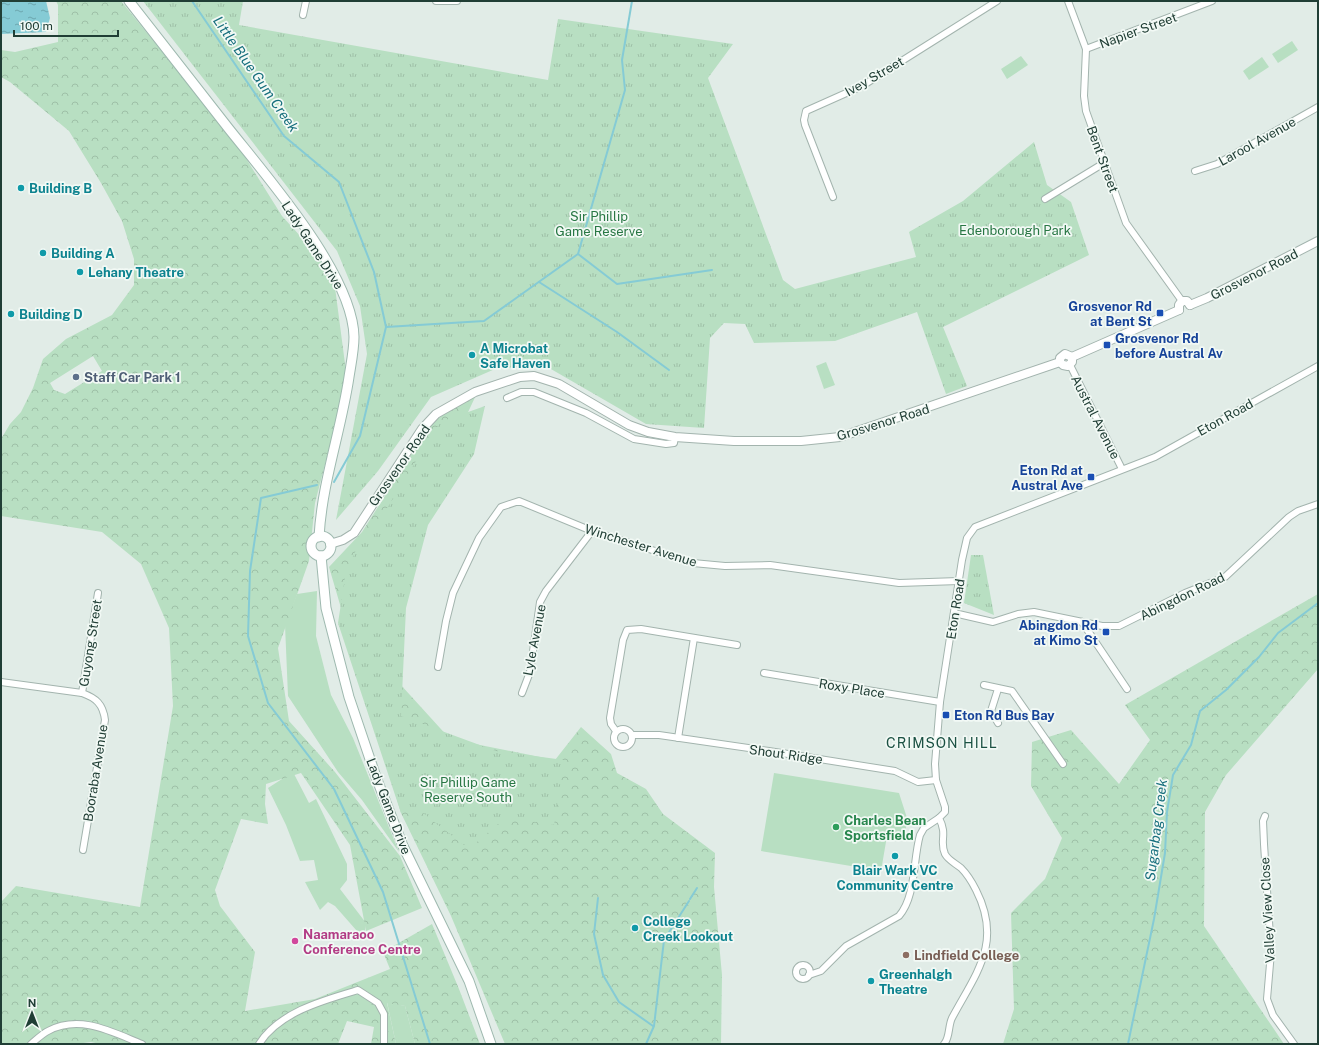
<svg xmlns="http://www.w3.org/2000/svg" width="1319" height="1045" viewBox="0 0 1319 1045" font-family="'Public Sans',sans-serif">
<style>
.green{fill:#b8dfc2}
.forest{fill:url(#forest-crowns);fill-rule:evenodd}
.park{fill:url(#park-tufts)}
.water{fill:url(#water-ripples)}
.lines{fill:none;stroke-linecap:round;stroke-linejoin:round}
.stream{stroke:#85cbd5;stroke-width:2}
.minor-casing{stroke:#a3b4ae;stroke-width:8}
.tertiary-casing{stroke:#a3b4ae;stroke-width:10}
.secondary-casing{stroke:#9eb9af;stroke-width:11}
.minor{stroke:#fff;stroke-width:6}
.tertiary{stroke:#fff;stroke-width:8}
.secondary{stroke:#fff;stroke-width:9}
.culture-dot{fill:#0f9aa8;stroke:#f2f9f5;stroke-width:1.5}
.transit-dot{fill:#1a4fb4;stroke:#f2f9f5;stroke-width:1.5}
.service-dot{fill:#5c6f8a;stroke:#f2f9f5;stroke-width:1.5}
.leisure-dot{fill:#2e9e5b;stroke:#f2f9f5;stroke-width:1.5}
.hotel-dot{fill:#d1479c;stroke:#f2f9f5;stroke-width:1.5}
.education-dot{fill:#8d6e63;stroke:#f2f9f5;stroke-width:1.5}
.labels{text-anchor:middle;stroke-width:3.5;stroke-linejoin:round;paint-order:stroke}
.street-label{font-size:13px;fill:#203e35;stroke:#f2f9f5}
.culture-label{font-size:13px;font-weight:bold;fill:#0d838f;stroke:#f2f9f5;text-anchor:start}
.park-label{font-size:13px;fill:#287744;stroke:#f2f9f5}
.transit-label{font-size:13px;font-weight:bold;fill:#164399;stroke:#f2f9f5;text-anchor:end}
.service-label{font-size:13px;font-weight:bold;fill:#4e5e75;stroke:#f2f9f5;text-anchor:start}
.leisure-label{font-size:13px;font-weight:bold;fill:#27864d;stroke:#f2f9f5;text-anchor:start}
.hotel-label{font-size:13px;font-weight:bold;fill:#b23c85;stroke:#f2f9f5;text-anchor:start}
.education-label{font-size:13px;font-weight:bold;fill:#785e54;stroke:#f2f9f5;text-anchor:start}
.water-label{font-size:14px;font-style:italic;fill:#176f7d;stroke:#f2f9f5}
.neighbourhood-label{font-size:14px;letter-spacing:1px;fill:#1b5143;stroke:#f2f9f5}
</style>
<defs>
<pattern id="forest-crowns" width="20" height="18" patternUnits="userSpaceOnUse"><rect width="20" height="18" fill="#b8dfc2"/><path d="M2 6a3 3 0 1 1 6 0M12 15a3 3 0 1 1 6 0" fill="none" stroke="#9ec0a7"/></pattern>
<pattern id="park-tufts" width="24" height="20" patternUnits="userSpaceOnUse"><rect width="24" height="20" fill="#b8dfc2"/><path d="M3 7l-1-3M5 7V3M7 7l1-3M15 17l-1-3M17 17v-4M19 17l1-3" fill="none" stroke="#9ec0a7"/></pattern>
<pattern id="water-ripples" width="26" height="14" patternUnits="userSpaceOnUse"><rect width="26" height="14" fill="#85cbd5"/><path d="M2 4q2-2 4 0t4 0M15 11q2-2 4 0t4 0" fill="none" stroke="#6ca6ae"/></pattern>
</defs>
<rect width="100%" height="100%" fill="#e1ece7"/>
<g class="green">
<polygon points="1292,41 1298,50 1278,63 1272,54"/>
<polygon points="1021,56 1028,65 1007,79 1001,69"/>
<polygon points="1262,57 1269,67 1249,80 1243,71"/>
<polygon points="826,362 835,385 824,389 816,366"/>
<polygon points="317,591 316,636 331,695 353,738 399,852 362,800 338,772 288,696 285,625 297,594"/>
<polygon points="293,772 309,803 316,799 347,864 347,880 340,889 366,923 364,939 335,906 328,902 320,910 305,882 318,880 314,860 300,861 286,825 268,788"/>
<polygon points="774,773 899,793 907,818 905,838 887,836 881,871 761,851"/>
<polygon points="387,1002 405,1006 415,1044 396,1044"/>
</g>
<g class="forest">
<path d="M56,1H121L237,144L282,216L333,272L347,379L315,503L309,561L278,648L289,721L335,772L400,856L422,908L366,931L350,845L301,773L266,784L265,804L268,824L241,819L215,890L220,906L255,952L245,1011L315,999L390,969L383,952L432,924L459,989L480,1044H415L405,1006L387,1003L396,1044H371L374,1027L347,1021L338,1044H100L91,1042L76,1044H1V902L16,886L140,907L173,706L169,628L141,564L102,532L1,516V439L10,424L21,412L33,388L43,359L66,339L112,315L134,285V259L122,221L101,183L69,131L10,82L1,77V50L15,52L58,42V5ZM93,356L102,371L65,394L54,390L50,383Z"/>
<polygon points="477,393 394,571 400,684 450,739 555,760 581,727 611,754 617,773 646,789 663,814 715,853 714,887 722,975 721,1044 505,1044 451,916 401,813 329,567 362,532 432,422"/>
<polygon points="1318,594 1318,669 1226,775 1205,812 1204,926 1284,1044 1003,1044 1014,1009 1011,913 1045,879 1062,838 1031,786 1032,742 1071,730 1119,784 1150,740 1125,705"/>
</g>
<g class="park">
<polygon points="143,1 243,1 239,25 548,80 558,19 733,44 708,78 783,280 795,289 916,257 909,232 963,201 1034,142 1047,185 1071,202 1089,255 943,327 967,386 946,394 917,312 835,341 754,343 745,324 724,323 710,338 704,428 646,424 544,365 495,369 431,397 378,471 336,520 367,354 360,306 337,251"/>
<polygon points="485,406 474,454 428,525 406,608 401,716 496,751 564,760 554,825 506,817 469,849 418,809 401,813 338,623 346,571 360,542 386,510 440,422"/>
<polygon points="971,555 983,555 994,615 964,603"/>
</g>
<polygon class="water" points="1,1 46,1 50,18 46,32 1,34"/>
<g class="lines">
<g class="stream">
<polyline points="192,1 284,136 339,182 374,272 386,327 360,436 334,482"/>
<polyline points="578,254 625,90 622,60 632,1"/>
<polyline points="539,282 617,332 669,370"/>
<polyline points="386,327 484,321 578,254 617,284 712,270"/>
<polyline points="317,485 261,498 250,571 248,636 268,703 334,789 383,892 430,1044"/>
<polyline points="598,898 594,934 603,975 619,1002 653,1026"/>
<polyline points="690,899 697,888"/>
<polyline points="646,1044 654,1026 664,940 689,901"/>
<polyline points="1128,1044 1154,919 1165,853 1167,812 1173,775 1191,745 1200,711 1226,690 1259,657 1278,633 1318,603"/>
</g>
<defs>
<g id="minor">
<polyline points="436,1 457,1"/>
<polyline points="1068,1 1086,49 1084,96 1086,111 1126,223 1182,301"/>
<polyline points="303,15 306,1"/>
<polyline points="1086,49 1212,1"/>
<polyline points="1195,171 1217,164 1318,107"/>
<polyline points="833,197 805,125 804,120 806,111 862,86 997,1"/>
<polyline points="1045,199 1104,163"/>
<polyline points="1070,365 1122,469"/>
<polyline points="507,398 521,392 534,392 586,413 634,439 666,444 674,443 675,437"/>
<polyline points="954,613 993,622 1018,614 1034,612 1102,626 1119,626 1185,593 1225,577 1289,517 1298,511 1318,504"/>
<polyline points="1082,622 1127,689"/>
<polyline points="438,667 446,621 453,593 479,538 501,507 519,501 592,531 693,563 725,566 770,565 899,583 959,581"/>
<polyline points="764,673 940,702"/>
<path d="M1,682L82,693C96,698 103,704 105,720L83,850"/>
<polyline points="984,685 1012,691 1063,764"/>
<polyline points="998,689 991,711 998,723"/>
<polyline points="82,693 98,593"/>
<polyline points="522,693 530,672 540,602 546,591 592,531"/>
<circle cx="623" cy="738" r="9"/>
<polyline points="616,731 611,724 610,718 623,640 627,630 641,629 737,645"/>
<polyline points="632,735 659,735 769,751 895,771 918,782 936,780"/>
<polyline points="678,738 694,638"/>
<polyline points="1265,816 1263,821 1264,844 1271,952 1267,999 1273,1015 1294,1044"/>
<circle cx="803" cy="972" r="7"/>
<path d="M809,975L821,971L846,946L899,916C916,897 913,859 920,835L924,828L939,818"/>
<path d="M31,1044C36,1040 42,1034 48,1031C80,1014 112,1032 142,1044"/>
<path d="M259,1044C279,1012 324,1000 358,990L378,1003L384,1014V1044"/>
<path d="M944,1044C950,1038 948,1026 952,1018C976,973 1003,943 976,890C972,882 967,874 961,868C955,863 948,860 945,854C939,841 948,835 939,818L945,812V807L936,780L935,764L940,702L962,560L967,538L975,527L1155,457L1318,366"/>
</g>
<g id="tertiary">
<polyline points="1190,305 1207,298 1318,241"/>
<polyline points="1179,310 1179,305 1182,301 1187,301 1190,305"/>
<polyline points="1072,357 1179,310"/>
<polyline points="1060,362 1063,365 1068,366 1072,362 1072,357"/>
<polyline points="1060,362 1060,358 1065,354 1072,357"/>
<polyline points="330,544 343,540 354,533 422,429 436,414 475,392 520,377 534,376 559,384 629,425 648,432 675,437 734,441 801,441 840,437 1060,362"/>
</g>
<g id="secondary">
<path d="M129,1C163,44 196,87 229,129C268,178 353,275 354,337C354,350 351,364 349,377C341,431 322,482 319,537"/>
<circle cx="321" cy="546" r="10"/>
<polyline points="321,556 326,608 349,697 376,777 403,846 469,981 491,1044"/>
</g>
</defs>
<use href="#minor" class="minor-casing"/>
<use href="#tertiary" class="tertiary-casing"/>
<use href="#secondary" class="secondary-casing"/>
<use href="#minor" class="minor"/>
<use href="#tertiary" class="tertiary"/>
<use href="#secondary" class="secondary"/>
</g>
<g class="culture-dot">
<circle cx="21" cy="188" r="4"/>
<circle cx="43" cy="253" r="4"/>
<circle cx="80" cy="272" r="4"/>
<circle cx="11" cy="314" r="4"/>
<circle cx="472" cy="355" r="4"/>
<circle cx="895" cy="856" r="4"/>
<circle cx="635" cy="928" r="4"/>
<circle cx="871" cy="981" r="4"/>
</g>
<g class="transit-dot">
<rect x="1156" y="309" width="8" height="8" rx="2"/>
<rect x="1103" y="341" width="8" height="8" rx="2"/>
<rect x="1087" y="473" width="8" height="8" rx="2"/>
<rect x="1102" y="628" width="8" height="8" rx="2"/>
<rect x="942" y="711" width="8" height="8" rx="2"/>
</g>
<circle class="service-dot" cx="76" cy="377" r="4"/>
<circle class="leisure-dot" cx="836" cy="827" r="4"/>
<circle class="hotel-dot" cx="295" cy="941" r="4"/>
<circle class="education-dot" cx="906" cy="955" r="4"/>
<g class="labels">
<g class="street-label">
<text transform="translate(1138 30) rotate(-20)" y="5">Napier Street</text>
<text transform="translate(874 76) rotate(-30)" y="5">Ivey Street</text>
<text transform="translate(1257 141) rotate(-29)" y="5">Larool Avenue</text>
<text transform="translate(1103 159) rotate(70)" y="5">Bent Street</text>
<text transform="translate(313 245) rotate(57)" y="5">Lady Game Drive</text>
<text transform="translate(1254 274) rotate(-27)" y="5">Grosvenor Road</text>
<text transform="translate(1096 417) rotate(63)" y="5">Austral Avenue</text>
<text transform="translate(1225 417) rotate(-29)" y="5">Eton Road</text>
<text transform="translate(883 422) rotate(-17)" y="5">Grosvenor Road</text>
<text transform="translate(399 465) rotate(-55)" y="5">Grosvenor Road</text>
<text transform="translate(641 545) rotate(17)" y="5">Winchester Avenue</text>
<text transform="translate(1182 596) rotate(-26)" y="5">Abingdon Road</text>
<text transform="translate(955 609) rotate(-81)" y="5">Eton Road</text>
<text transform="translate(534 640) rotate(-79)" y="5">Lyle Avenue</text>
<text transform="translate(90 643) rotate(-81)" y="5">Guyong Street</text>
<text transform="translate(852 688) rotate(9)" y="5">Roxy Place</text>
<text transform="translate(786 754) rotate(8)" y="5">Shout Ridge</text>
<text transform="translate(95 773) rotate(-81)" y="5">Booraba Avenue</text>
<text transform="translate(389 806) rotate(69)" y="5">Lady Game Drive</text>
<text transform="translate(1267 910) rotate(-93)" y="5">Valley View Close</text>
</g>
<g class="culture-label">
<text x="29" y="193">Building B</text>
<text x="51" y="258">Building A</text>
<text x="88" y="277">Lehany Theatre</text>
<text x="19" y="319">Building D</text>
<text x="480" y="353">A Microbat<tspan x="480" dy="15">Safe Haven</tspan></text>
<text x="895" y="875" text-anchor="middle">Blair Wark VC<tspan x="895" dy="15">Community Centre</tspan></text>
<text x="643" y="926">College<tspan x="643" dy="15">Creek Lookout</tspan></text>
<text x="879" y="979">Greenhalgh<tspan x="879" dy="15">Theatre</tspan></text>
</g>
<g class="park-label">
<text x="599" y="221">Sir Phillip<tspan x="599" dy="15">Game Reserve</tspan></text>
<text x="1015" y="235">Edenborough Park</text>
<text x="468" y="787">Sir Phillip Game<tspan x="468" dy="15">Reserve South</tspan></text>
</g>
<g class="transit-label">
<text x="1152" y="311">Grosvenor Rd<tspan x="1152" dy="15">at Bent St</tspan></text>
<text x="1115" y="343" text-anchor="start">Grosvenor Rd<tspan x="1115" dy="15">before Austral Av</tspan></text>
<text x="1083" y="475">Eton Rd at<tspan x="1083" dy="15">Austral Ave</tspan></text>
<text x="1098" y="630">Abingdon Rd<tspan x="1098" dy="15">at Kimo St</tspan></text>
<text x="954" y="720" text-anchor="start">Eton Rd Bus Bay</text>
</g>
<g class="service-label">
<text x="84" y="382">Staff Car Park 1</text>
</g>
<g class="leisure-label">
<text x="844" y="825">Charles Bean<tspan x="844" dy="15">Sportsfield</tspan></text>
</g>
<g class="hotel-label">
<text x="303" y="939">Naamaraoo<tspan x="303" dy="15">Conference Centre</tspan></text>
</g>
<g class="education-label">
<text x="914" y="960">Lindfield College</text>
</g>
<g class="water-label">
<text transform="translate(256 74) rotate(55)" y="5">Little Blue Gum Creek</text>
<text transform="translate(1156 830) rotate(-83)" y="5">Sugarbag Creek</text>
</g>
<g class="neighbourhood-label">
<text x="942" y="748">CRIMSON HILL</text>
</g>
</g>
<rect width="1319" height="1045" fill="none" stroke="#203e35" stroke-width="4"/>
<g transform="translate(32 1013)" stroke="#f2f9f5" stroke-width="3" paint-order="stroke">
<path d="M0-3L7 15L0 10L-7 15Z" fill="#203e35"/>
<text y="-6" font-size="11" font-weight="bold" text-anchor="middle" fill="#203e35">N</text>
</g>
<path d="M14 30v6h104v-6" fill="none" stroke="#203e35" stroke-width="2"/>
<text x="20" y="30" font-size="12" fill="#203e35" stroke="#f2f9f5" stroke-width="3" paint-order="stroke">100 m</text>
</svg>
